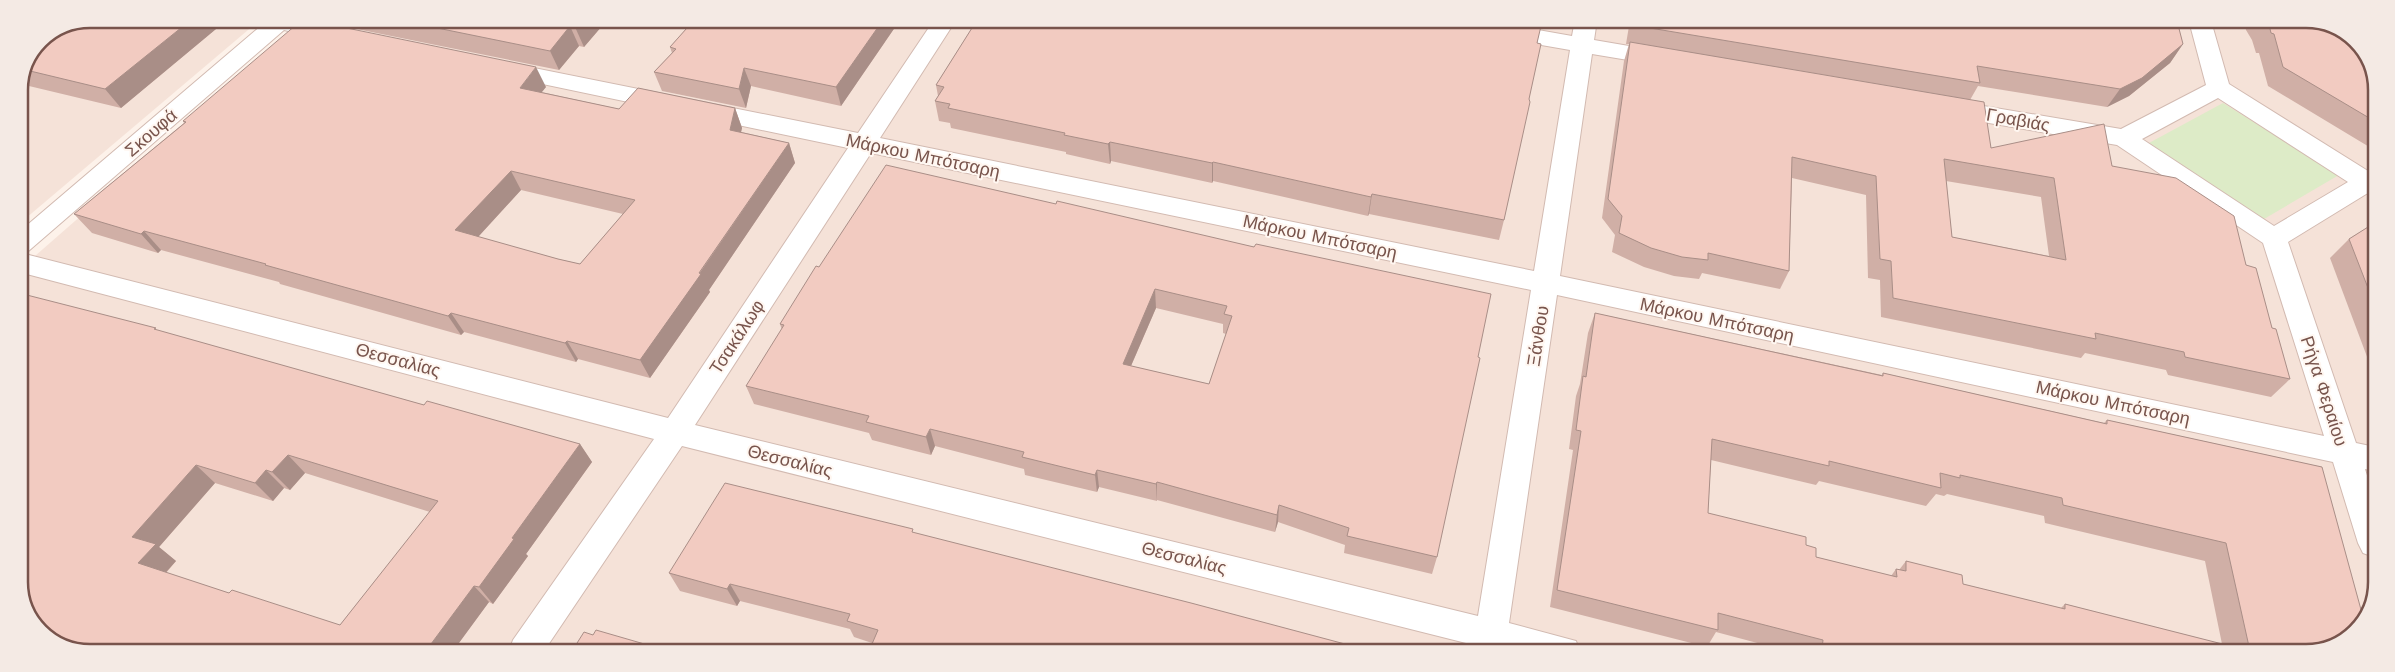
<svg xmlns="http://www.w3.org/2000/svg" width="2395" height="672" viewBox="0 0 2395 672" font-family="'Work Sans',sans-serif">
<style>
.residential{fill:#f5e2d8}
.green{fill:#ddebc7}
.lines{fill:none;stroke-linecap:round;stroke-linejoin:round}
.minor-casing{stroke:#d2bab1;stroke-width:2}
.minor{fill:#fff;fill-rule:evenodd}
.wall{fill:#d0afa6;fill-rule:evenodd}
.shaded-wall{fill:#a98e87}
.building{fill:#f2cbc1;stroke:#a98e87;fill-rule:evenodd}
.labels{text-anchor:middle;stroke-width:4;stroke-linejoin:round;paint-order:stroke}
.street-label{font-size:18px;fill:#78544c;stroke:#fff7f1}
.rim{fill:none;stroke:#78544c;stroke-width:2.5}
</style>
<rect width="100%" height="100%" fill="#fdf2ea"/>
<g class="residential">
<polygon points="89,19 261,19 19,224 19,89 40,39"/>
<polygon points="306,19 2324,21 2376,84 2374,601 2349,639 2306,653 71,651 19,588 19,270"/>
</g>
<polygon class="green" points="2223,103 2339,175 2264,219 2149,143"/>
<g class="lines">
<defs>
<path id="minor" d="M254,19H298L340,28L343,33L340,38L332,40L284,30L25,254L668,418L848,148L504,76L496,74L493,69L496,64L504,62L858,133L934,20H956L880,138L1534,271L1570,50L1439,27L1431,25L1428,20H1481L1572,36L1575,20H1597L1594,40L1664,52L1672,54L1675,59L1672,64L1664,66L1592,54L1560,276L2324,436L2263,243L2117,145L1948,116L1940,114L1936,108L1940,102L1948,100L2121,129L2206,85L2189,21H2211L2229,84L2376,176V188L2288,242L2356,443L2375,447L2374,471L2365,469L2374,498V557L2363,553L2358,543L2333,462L1557,295L1509,623L1576,641L1580,652H1473L1474,645L682,446L544,651H509L513,640L654,439L19,272V232L262,25L257,24ZM2218,98L2348,182L2274,226L2142,139ZM871,153L1531,290L1478,616L695,425Z"/>
</defs>
<use href="#minor" class="minor-casing"/>
<use href="#minor" class="minor"/>
</g>
<g class="wall">
<polygon points="89,19 228,19 121,108 29,86 19,94 19,89 40,39"/>
<polygon points="329,19 608,19 584,47 579,46 559,70 332,24"/>
<polygon points="695,19 900,20 841,106 751,86 746,108 662,91 654,72 672,53 670,47"/>
<polygon points="977,20 1542,20 1537,43 1529,99 1504,220 1499,240 1369,214 1368,216 1213,181 1212,183 1111,161 1110,164 1066,154 1066,152 951,128 950,123 939,121 935,101 938,96 936,85"/>
<path d="M1626,20L2177,21L2183,44L2170,63L2129,96L2107,107L1978,86L1970,100L1991,148L2112,166L2246,265L2272,328L2290,379L2271,397L2168,375L2166,370L2085,353L2081,358L1881,317L1880,280L1868,278L1866,195L1792,178L1789,271L1780,289L1702,273L1699,279L1674,276L1644,267L1612,252L1615,235L1602,218L1624,61L1629,44H1626L1629,26H1626ZM1946,181L2041,197L2049,256L1952,237Z"/>
<polygon points="2244,21 2324,21 2376,84 2376,151 2268,86 2259,53 2256,53 2252,40 2246,30"/>
<path d="M546,87L541,92L619,109L735,108L742,128L741,132L789,143L795,163L709,290L710,292L650,378L578,359L576,362L464,332L461,335L280,284L279,282L161,250L158,253L92,233L74,214L184,123L183,121ZM521,190L623,214L580,264L558,259L478,237Z"/>
<path d="M1056,204L1254,247L1437,557L1432,574L1344,553L1345,545L1278,522L1275,532L1157,500V501L1099,487L1097,492L1025,475L1024,469L935,446L931,455L872,440L869,433L754,404L746,386L782,330L780,324L819,267ZM1156,308L1223,324V333L1226,334L1209,384L1131,366Z"/>
<polygon points="2376,222 2375,378 2330,258 2349,239"/>
<path d="M1595,313L1882,375L1883,373L2104,423L2107,420L2322,467L2306,653H1795L1716,632L1707,647L1550,607L1573,450L1569,449L1576,396L1580,384L1588,333ZM1711,460L1816,485L1819,481L1926,506L1936,494L1944,496L1947,494L2044,516L2045,523L2205,561L2222,644L2065,604L2061,608L1963,584L1906,561L1899,570L1896,569L1891,576L1816,557L1806,545L1708,513Z"/>
<path d="M159,331L424,405L580,444L592,462L526,554L528,556L493,604L489,602L453,651H71L36,629ZM305,473L430,512L340,625L229,593L166,573L176,561L159,547L215,483L273,501L284,488L290,490Z"/>
<polygon points="914,533 1375,652 875,652 872,643 854,637 850,629 740,601 737,606 680,591 669,573"/>
</g>
<g class="shaded-wall">
<polygon points="192,19 228,19 121,108 105,89"/>
<polygon points="582,19 608,19 584,47 575,27"/>
<polygon points="883,20 900,20 841,106 836,87"/>
<polygon points="570,26 579,46 559,70 550,51"/>
<polygon points="2183,44 2170,63 2129,96 2107,107 2120,89"/>
<polygon points="536,67 546,87 530,107 520,88"/>
<polygon points="744,68 751,86 746,108 739,89"/>
<polygon points="23,79 29,86 19,94 19,89"/>
<polygon points="735,108 742,128 737,149 730,130"/>
<polygon points="1110,142 1111,161 1110,164 1108,144"/>
<polygon points="789,143 795,163 709,290 710,292 650,378 640,360"/>
<polygon points="1213,162 1213,181 1212,183 1212,163"/>
<polygon points="511,171 521,190 467,249 455,230"/>
<polygon points="1372,194 1369,214 1368,216 1371,197"/>
<polygon points="144,231 161,250 158,253 141,234"/>
<polygon points="1155,289 1156,308 1124,382 1123,364"/>
<polygon points="451,313 464,332 461,335 448,316"/>
<polygon points="567,341 578,359 576,362 565,343"/>
<polygon points="930,429 935,446 931,455 926,437"/>
<polygon points="580,444 592,462 526,554 528,556 493,604 479,587 512,538"/>
<polygon points="288,455 305,473 290,490 272,472"/>
<polygon points="196,465 215,483 159,547 176,561 159,580 138,563 132,537"/>
<polygon points="266,470 284,488 273,501 255,483"/>
<polygon points="1097,470 1099,487 1097,492 1095,475"/>
<polygon points="1157,482 1157,501 1156,484"/>
<polygon points="1279,505 1278,522 1275,532 1277,515"/>
<polygon points="730,584 740,601 737,606 727,589"/>
<polygon points="474,586 489,602 453,651 430,651 428,648"/>
</g>
<g class="building">
<polygon points="89,19 192,19 105,89 26,70 40,39"/>
<path d="M303,19L536,67L520,88L619,109L638,88L735,108L730,130L789,143L699,273L701,274L640,360L567,341L565,343L451,313L448,316L265,265L266,264L144,231L141,234L74,214L186,122L183,121ZM511,171L635,200L580,264L558,259L455,230Z"/>
<polygon points="393,19 582,19 575,27 570,26 550,51"/>
<polygon points="695,19 883,20 836,87 744,68 739,89 654,72 676,49 670,47"/>
<polygon points="977,20 1506,20 1541,26 1537,43 1541,44 1529,99 1530,102 1504,220 1372,194 1371,197 1213,162 1212,163 1110,142 1108,144 1064,135 1065,133 948,108 950,104 935,101 944,87 936,85"/>
<polygon points="1633,20 2177,21 2183,44 2142,78 2120,89 1977,66 1980,83 1632,25"/>
<polygon points="2268,21 2324,21 2359,43 2376,84 2376,122 2283,67 2274,34 2271,33"/>
<path d="M1630,42L1984,102L1991,148L2104,124L2112,166L2176,178L2234,216L2246,265L2256,268L2272,328L2276,329L2290,379L2185,357L2184,352L2095,333L2096,339L1893,298L1891,261L1880,259L1876,176L1792,157L1789,271L1708,253V260L1682,257L1651,248L1619,233L1622,216L1608,199ZM1944,159L2054,178L2066,260L1952,237Z"/>
<path d="M886,165L1056,204L1057,201L1254,247L1256,244L1491,294L1478,357L1480,358L1437,557L1347,536L1349,528L1279,505L1277,515L1157,482L1156,484L1097,470L1095,475L1022,457L1024,452L930,429L926,437L866,422L869,416L746,386L784,325L780,324L816,266L819,267ZM1155,289L1227,306L1224,314L1232,316L1209,384L1123,364Z"/>
<polygon points="2376,222 2375,306 2349,239"/>
<path d="M19,293L156,328L154,329L424,405L427,401L580,444L512,538L514,539L479,587L474,586L428,648L432,649L430,651H96L47,636L36,629L19,588ZM288,455L438,501L340,625L232,590L229,593L138,563L156,544L132,537L196,465L255,483L266,470L272,472Z"/>
<path d="M1595,313L1883,376V373L2107,424V420L2322,467L2363,617L2349,639L2306,653H1838L1822,649L1823,640L1718,613V630L1557,590L1581,431L1576,430L1583,376L1586,377ZM1712,439L1829,466V461L1941,488L1940,473L1960,478V475L2062,498L2063,505L2226,543L2250,651L2065,604V609L1963,584L1962,575L1906,561V571L1896,569L1897,577L1816,557V548L1806,545V537L1708,513Z"/>
<polygon points="725,483 913,529 912,532 1191,603 1375,652 878,652 881,645 872,644 878,630 847,621 850,614 730,584 727,589 669,573"/>
<polygon points="596,630 672,652 572,651 584,632 593,635"/>
</g>
<g class="labels">
<g class="street-label">
<text transform="translate(2018 120) rotate(10)" y="6">Γραβιάς</text>
<text transform="translate(151 133) rotate(-41)" y="6">Σκουφά</text>
<text transform="translate(923 156) rotate(12)" y="6">Μάρκου Μπότσαρη</text>
<text transform="translate(1320 237) rotate(12)" y="6">Μάρκου Μπότσαρη</text>
<text transform="translate(1717 320) rotate(12)" y="6">Μάρκου Μπότσαρη</text>
<text transform="translate(1538 336) rotate(-81)" y="6">Ξάνθου</text>
<text transform="translate(737 337) rotate(-57)" y="6">Τσακάλωφ</text>
<text transform="translate(398 360) rotate(15)" y="6">Θεσσαλίας</text>
<text transform="translate(2324 391) rotate(72)" y="6">Ρήγα Φεραίου</text>
<text transform="translate(2113 403) rotate(12)" y="6">Μάρκου Μπότσαρη</text>
<text transform="translate(790 461) rotate(14)" y="6">Θεσσαλίας</text>
<text transform="translate(1184 558) rotate(14)" y="6">Θεσσαλίας</text>
</g>
</g>
<path d="M0 0H2395V672H0ZM90 28H2306A62 62 0 0 1 2368 90V582A62 62 0 0 1 2306 644H90A62 62 0 0 1 28 582V90A62 62 0 0 1 90 28Z" fill="#f4eae4" fill-rule="evenodd"/>
<path class="rim" d="M90 28H2306A62 62 0 0 1 2368 90V582A62 62 0 0 1 2306 644H90A62 62 0 0 1 28 582V90A62 62 0 0 1 90 28Z"/>
</svg>
